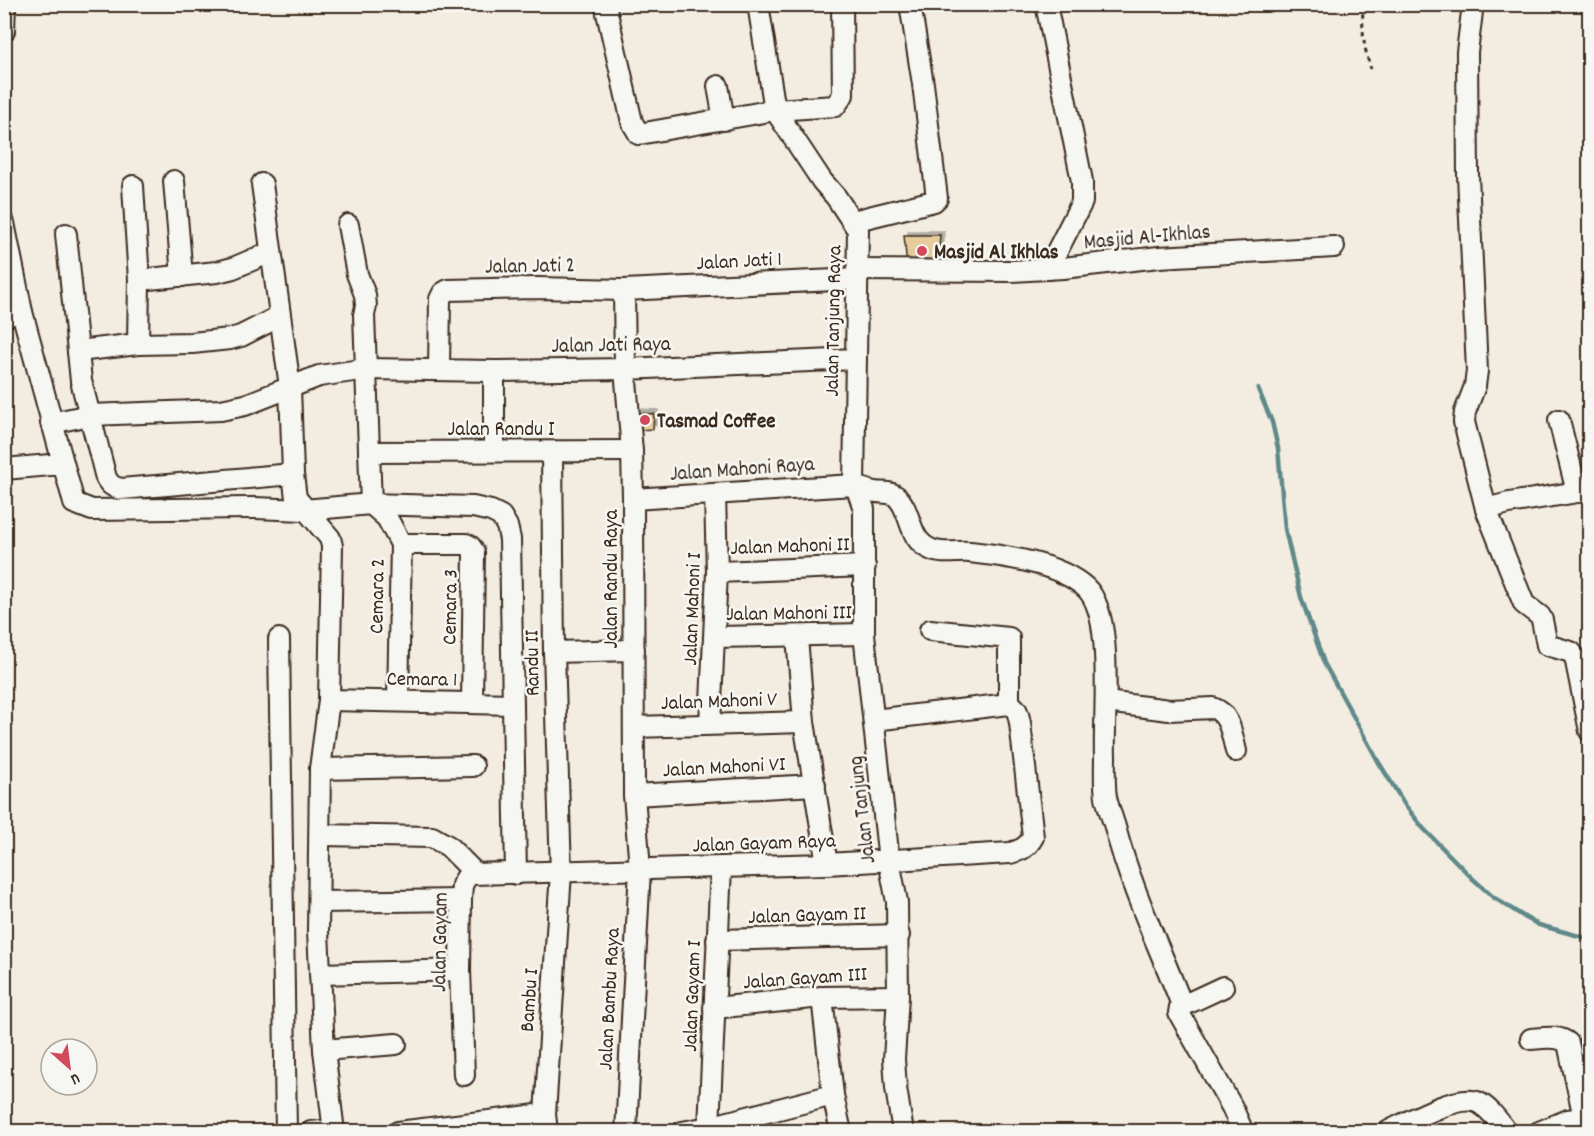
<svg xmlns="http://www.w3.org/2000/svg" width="1594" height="1136" viewBox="0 0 1594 1136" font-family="Dekko,sans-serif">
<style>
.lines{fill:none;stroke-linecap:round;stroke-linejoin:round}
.stream{stroke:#5f8989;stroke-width:4.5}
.building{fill:#e6cb9b;stroke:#3b2a1e;stroke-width:1.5;filter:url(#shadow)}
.minor-casing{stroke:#3b2a1e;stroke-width:24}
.path{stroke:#3b2a1e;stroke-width:3;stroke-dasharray:4.5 4.5;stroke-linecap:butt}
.minor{stroke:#f6f6f2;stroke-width:20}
.poi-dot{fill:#d1495b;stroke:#f6f6f2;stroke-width:2}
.labels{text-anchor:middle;stroke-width:5;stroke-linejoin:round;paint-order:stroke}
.street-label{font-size:21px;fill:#3b2a1e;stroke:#f6f6f2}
.poi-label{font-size:21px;font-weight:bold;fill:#3b2a1e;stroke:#f6f6f2;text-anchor:start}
</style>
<defs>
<filter id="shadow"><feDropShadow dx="4" dy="-4" stdDeviation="0" flood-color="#0004"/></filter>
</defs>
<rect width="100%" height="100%" fill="#f3ede1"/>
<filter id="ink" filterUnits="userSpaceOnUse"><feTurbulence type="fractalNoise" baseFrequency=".0167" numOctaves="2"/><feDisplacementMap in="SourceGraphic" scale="12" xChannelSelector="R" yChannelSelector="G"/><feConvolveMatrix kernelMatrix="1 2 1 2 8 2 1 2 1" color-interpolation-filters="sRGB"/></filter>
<g filter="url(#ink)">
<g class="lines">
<polyline class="stream" points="1258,389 1272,422 1278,448 1285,529 1301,597 1324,663 1378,761 1405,805 1423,828 1471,877 1493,897 1526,918 1539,925 1590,939"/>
</g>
<g class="building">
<polygon points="904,235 940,235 938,267 907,267"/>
<polygon points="637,413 654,414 653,429 639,430"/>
</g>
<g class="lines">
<defs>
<g id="minor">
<polyline points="605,4 632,122 639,134 775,110 835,106 843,95 842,4"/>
<polyline points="758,4 775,110 822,181 836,197 858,230 854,485"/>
<polyline points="1046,4 1082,181 1082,202 1048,269"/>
<polyline points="1473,4 1467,52 1468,175 1477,371 1475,386 1465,412 1464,422 1486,509 1509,503 1590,490"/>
<polyline points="4,31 5,4"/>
<polyline points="718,86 724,120"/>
<polyline points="174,181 182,276"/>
<polyline points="262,184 290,387 293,474 296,498 330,538 332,546 329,700 320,769 318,932 324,1050 334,1132"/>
<polyline points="133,186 139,280 138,344"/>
<polyline points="853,221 934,201 937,198 923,84 910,4"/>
<polyline points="4,223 22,312"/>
<polyline points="348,225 357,274 365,295 366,306 364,315 371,504 387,518 401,544 398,701"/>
<path d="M66,234L81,381L106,478C110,485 113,487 121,489L293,474"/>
<polyline points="857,270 1012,271 1063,268 1159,257 1334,247"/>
<polyline points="139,280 217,272 233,268 271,252"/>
<polyline points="624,290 625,369 632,451 633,499 634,795 640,869 626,1132"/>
<polyline points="4,316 22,312 74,503 92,510 255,508 304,510 371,504 473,507 491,511 501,516 507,526 510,539 516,874"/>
<polyline points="78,351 138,344 192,343 230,339 241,336 280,316"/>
<polyline points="439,370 440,299 443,293 448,290 537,288 624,290 857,279"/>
<polyline points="1559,420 1577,492"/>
<polyline points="51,423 90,415 221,410 245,405 319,376 367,369 494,371 625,369 856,359"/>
<polyline points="494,451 494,371"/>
<polyline points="369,452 632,451"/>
<polyline points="4,469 62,464"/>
<polyline points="854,485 858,492 864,509 864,634 889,861 897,902 898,996 894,1059 896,1088 903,1132"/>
<path d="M633,499L854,485C859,487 865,490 871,491C879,494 890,490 897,497C912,511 908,540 930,549C941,555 958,551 970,552C1005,556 1059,563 1086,588C1115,615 1103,716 1105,756C1105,769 1104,784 1106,797C1108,807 1112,817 1115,827C1131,889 1159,946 1182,1005"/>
<polyline points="1486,509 1524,604 1540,616 1542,620 1547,645 1571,652 1575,657 1590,731"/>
<polyline points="401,544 466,544 470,546 474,552 472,703"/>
<polyline points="717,572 865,566"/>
<polyline points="930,630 1009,638 1009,704"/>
<polyline points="715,637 864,634"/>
<polyline points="797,637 804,722 827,864"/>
<polyline points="279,639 286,1132"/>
<polyline points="554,652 634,650"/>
<polyline points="329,700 513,704"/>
<path d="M1106,702L1169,710L1213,708C1230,713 1232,736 1236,751"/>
<polyline points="710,724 717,572 715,494"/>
<polyline points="634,727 804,722"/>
<polyline points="320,769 473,766"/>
<polyline points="634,795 815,785"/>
<polyline points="320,835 432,837 448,846 475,873"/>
<polyline points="319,902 461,900"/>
<polyline points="717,940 899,935"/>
<polyline points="320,974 460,970"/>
<polyline points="1223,987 1180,1007 1179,1013 1232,1107 1243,1132"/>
<polyline points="822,997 833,1095 841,1132"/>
<polyline points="714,1008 822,997 898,996"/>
<path d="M1531,1039C1543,1038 1559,1035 1568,1043L1584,1118"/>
<polyline points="324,1050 396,1044"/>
<path d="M464,1075L460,970L461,900L462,885L466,878L471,874L827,864L1010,853C1021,850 1027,848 1033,837L1020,723C1018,714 1018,708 1009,704L874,720"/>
<polyline points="709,1127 721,867"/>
<path d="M1389,1131C1408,1122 1457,1094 1477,1102C1489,1107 1499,1122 1507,1132"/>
<polyline points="311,1132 333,1130"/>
<polyline points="398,1132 545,1114"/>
<polyline points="547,1132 545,1114 561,872 554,652 552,452"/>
<polyline points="682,1132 709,1127 833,1095"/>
<polyline points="1539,1132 1568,1120 1590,1117"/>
</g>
</defs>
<use href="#minor" class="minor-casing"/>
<path class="path" d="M1363,4C1362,28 1363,47 1371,69"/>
<use href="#minor" class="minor"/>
</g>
</g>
<g class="poi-dot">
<circle cx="922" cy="251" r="6"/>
<circle cx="645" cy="420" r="6"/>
</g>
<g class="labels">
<g class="street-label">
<text transform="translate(1147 236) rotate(-5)" y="7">Masjid Al-Ikhlas</text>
<text transform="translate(739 260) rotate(-3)" y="7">Jalan Jati 1</text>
<text transform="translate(530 265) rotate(-1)" y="7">Jalan Jati 2</text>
<text transform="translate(832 321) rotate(-89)" y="7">Jalan Tanjung Raya</text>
<text transform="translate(611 344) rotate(-1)" y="7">Jalan Jati Raya</text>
<text x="501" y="435">Jalan Randu I</text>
<text transform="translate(742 468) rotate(-4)" y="7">Jalan Mahoni Raya</text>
<text transform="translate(790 545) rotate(-2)" y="7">Jalan Mahoni II</text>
<text transform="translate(610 579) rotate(-90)" y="7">Jalan Randu Raya</text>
<text transform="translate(376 596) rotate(-89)" y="7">Cemara 2</text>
<text transform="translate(449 607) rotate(-89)" y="7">Cemara 3</text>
<text transform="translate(691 609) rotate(-88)" y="7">Jalan Mahoni I</text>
<text transform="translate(789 612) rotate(-1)" y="7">Jalan Mahoni III</text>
<text transform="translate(531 663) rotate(-91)" y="7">Randu II</text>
<text transform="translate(422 678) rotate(1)" y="7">Cemara 1</text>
<text transform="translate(719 700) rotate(-2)" y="7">Jalan Mahoni V</text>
<text transform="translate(724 766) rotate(-3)" y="7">Jalan Mahoni VI</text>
<text transform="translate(861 810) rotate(-97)" y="7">Jalan Tanjung</text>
<text transform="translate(764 842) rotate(-2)" y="7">Jalan Gayam Raya</text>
<text transform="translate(807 914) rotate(-2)" y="7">Jalan Gayam II</text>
<text transform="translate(439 942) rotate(-89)" y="7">Jalan Gayam</text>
<text transform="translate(805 977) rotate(-4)" y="7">Jalan Gayam III</text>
<text transform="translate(691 996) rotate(-88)" y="7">Jalan Gayam I</text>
<text transform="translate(608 999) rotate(-87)" y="7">Jalan Bambu Raya</text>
<text transform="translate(528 1000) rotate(-86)" y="7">Bambu I</text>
</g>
<g class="poi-label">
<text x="934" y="258">Masjid Al Ikhlas</text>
<text x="657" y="427">Tasmad Coffee</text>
</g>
</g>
<rect width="1594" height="1136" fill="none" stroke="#f6f6f2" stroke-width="24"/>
<rect x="12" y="12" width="1570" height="1112" fill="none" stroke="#3b2a1e" stroke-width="2" filter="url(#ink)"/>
<g transform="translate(69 1067) rotate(152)"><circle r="28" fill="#f6f6f2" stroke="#aba49d" stroke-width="1.5"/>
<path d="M0-4.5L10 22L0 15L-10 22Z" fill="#d1495b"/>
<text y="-9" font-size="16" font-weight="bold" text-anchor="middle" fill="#3b2a1e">U</text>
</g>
</svg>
